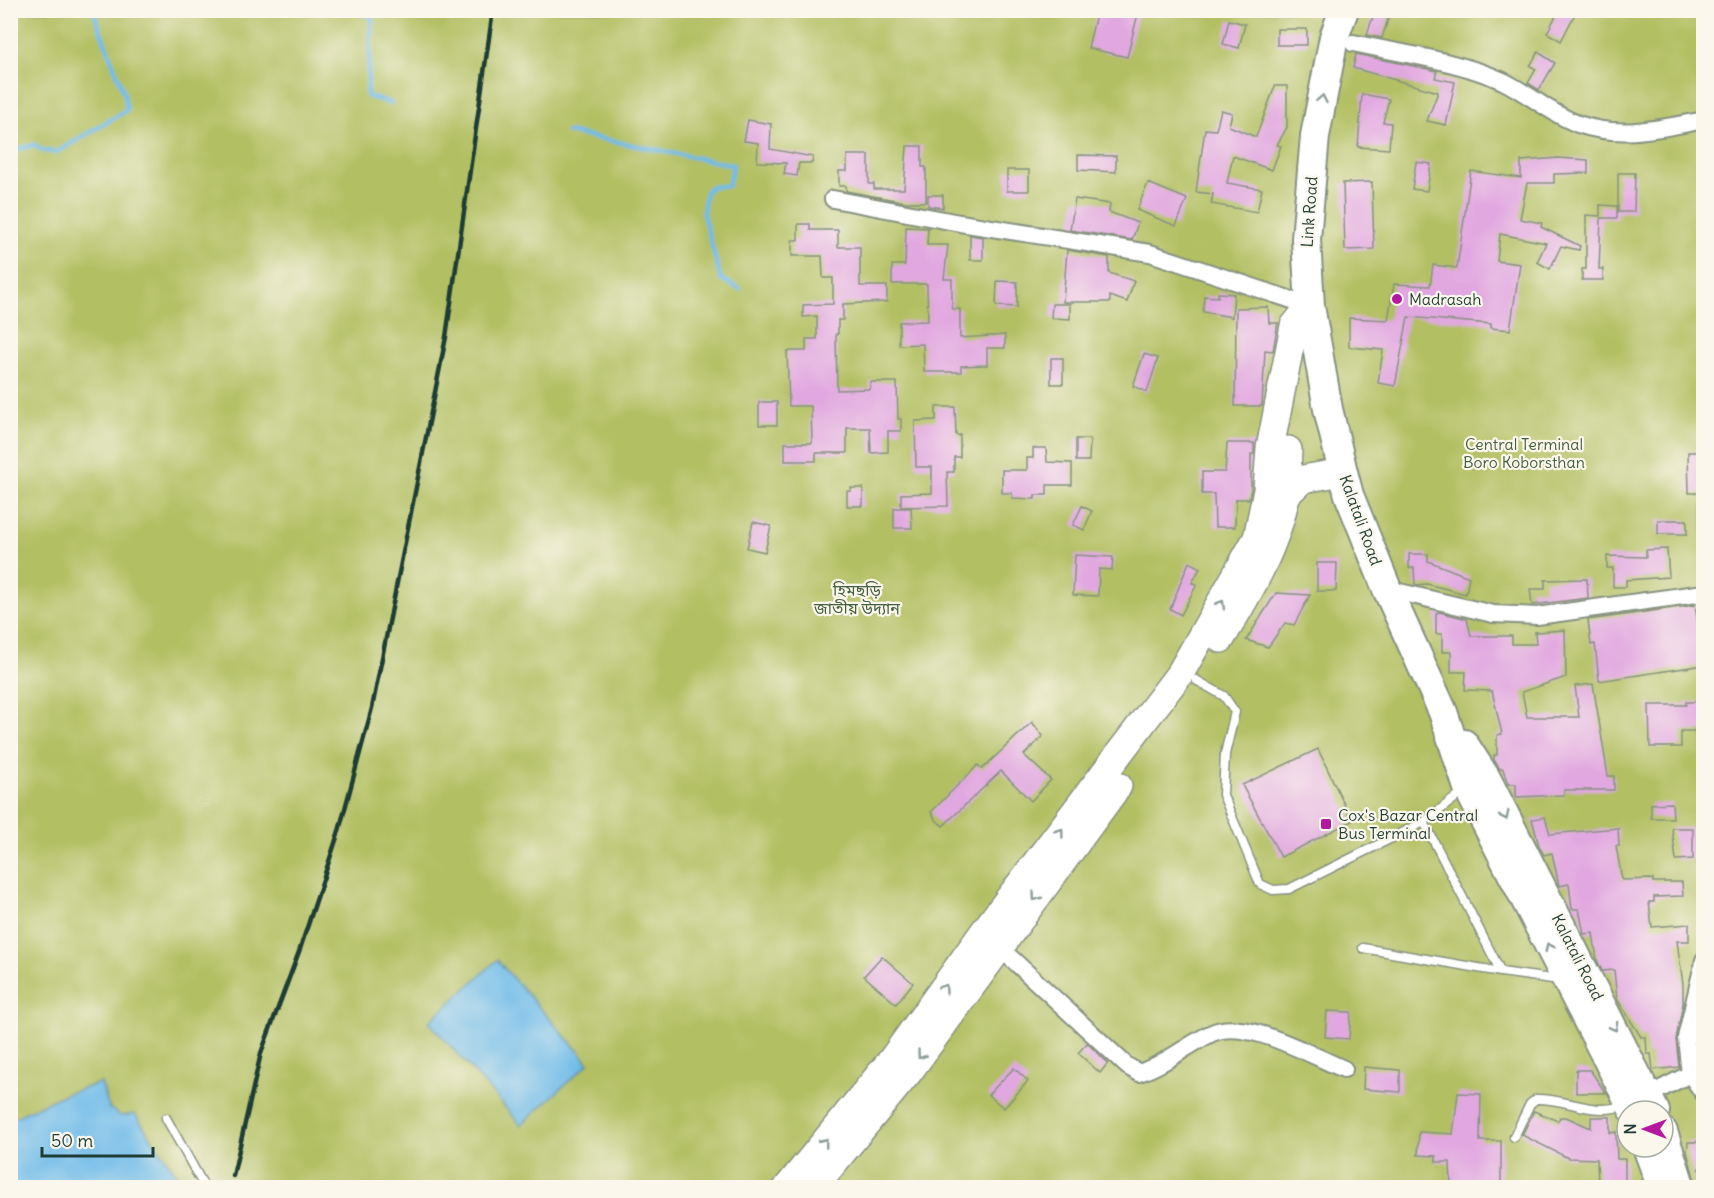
<svg xmlns="http://www.w3.org/2000/svg" width="1714" height="1198" viewBox="0 0 1714 1198" font-family="Delius,'Noto Sans Bengali',sans-serif">
<style>
.green{fill:#b2bf62;stroke:#687e4b;stroke-width:1.5;fill-rule:evenodd}
.water{fill:#70bbe9;stroke:#487c8e;stroke-width:1.5}
.lines{fill:none;stroke-linecap:round;stroke-linejoin:round}
.stream{stroke:#70bbe9;stroke-width:4.5}
.building{fill:#e1a7e0}
.service-casing{stroke:#879280;stroke-width:11}
.minor-casing{stroke:#879280;stroke-width:20}
.primary-casing{stroke:#879280;stroke-width:30}
.trunk-casing{stroke:#879280;stroke-width:32}
.service{stroke:#fff;stroke-width:8}
.minor{stroke:#fff;stroke-width:16}
.primary{stroke:#fff;stroke-width:27}
.trunk{stroke:#fff;stroke-width:28}
.rail{stroke:#1f3d34;stroke-width:4.5}
.oneway{stroke:#8f9e9a}
.poi-dot{fill:#b5179e;stroke:#fbf7ec;stroke-width:2}
.labels{text-anchor:middle;stroke-width:4.5;stroke-linejoin:round;paint-order:stroke}
.street-label{font-size:16px;fill:#1f3d34;stroke:#fbf7ec}
.poi-label{font-size:16px;fill:#1f3d34;stroke:#fbf7ec;text-anchor:start}
.park-label{font-size:16px;fill:#445e40;stroke:#fbf7ec}
</style>
<rect width="100%" height="100%" fill="#fbf7ec"/>
<filter id="ink" filterUnits="userSpaceOnUse"><feTurbulence type="fractalNoise" baseFrequency=".0167" numOctaves="2"/><feDisplacementMap in="SourceGraphic" scale="12" xChannelSelector="R" yChannelSelector="G"/><feConvolveMatrix kernelMatrix="1 2 1 2 8 2 1 2 1" color-interpolation-filters="sRGB"/></filter>
<filter id="wash" filterUnits="userSpaceOnUse"><feTurbulence type="fractalNoise" baseFrequency=".008" numOctaves="4" result="noise"/><feDisplacementMap in="SourceGraphic" scale="24" xChannelSelector="R" yChannelSelector="G"/><feGaussianBlur stdDeviation="1.35" result="paint"/><feColorMatrix in="noise" values="0 0 0 0 0 0 0 0 0 0 0 0 0 0 0 0 0 1.4 0 .05"/><feComposite in="paint" operator="in"/></filter>
<g filter="url(#wash)">
<rect width="100%" height="100%" fill="#efe8cd"/>
<path class="green" d="M10,11H1703V1187H11ZM1627,1111H1663V1147H1627Z"/>
<g class="water">
<polygon points="497,960 589,1063 521,1125 429,1022"/>
<polygon points="101,1083 109,1108 121,1116 135,1114 181,1181 178,1187 11,1187 11,1119 65,1094"/>
</g>
<g class="lines">
<g class="stream">
<polyline points="354,10 372,17 367,96 391,103"/>
<polyline points="567,132 733,165 728,186 713,186 706,191 703,214 721,279 740,289"/>
<polyline points="10,151 35,145 43,151 57,152 127,110 124,93 93,10"/>
</g>
</g>
<g id="blocks">
<g class="building">
<polygon points="1097,10 1139,10 1127,57 1088,48"/>
<polygon points="1375,10 1391,10 1382,38 1367,35"/>
<polygon points="1559,10 1577,10 1561,41 1547,33"/>
<polygon points="1229,20 1245,24 1239,48 1223,44"/>
<rect x="1277" y="29" width="30" height="16"/>
<polygon points="1538,52 1555,63 1539,90 1528,83 1536,69 1530,66"/>
<polygon points="1356,54 1437,71 1435,78 1455,82 1446,125 1427,121 1438,92 1353,68"/>
<polygon points="1275,86 1287,86 1287,127 1277,145 1281,146 1272,170 1233,156 1227,183 1262,189 1257,212 1211,204 1213,194 1196,192 1205,129 1216,130 1221,110 1232,113 1229,126 1256,137"/>
<polygon points="1362,94 1389,99 1383,122 1391,123 1389,149 1358,147"/>
<polygon points="748,120 771,124 770,149 813,157 812,163 799,163 797,176 784,174 786,163 757,162 758,143 744,141"/>
<polygon points="907,146 922,146 922,167 926,167 926,202 906,202 846,191 846,186 839,186 839,171 847,171 847,155 869,155 869,184 874,184 874,189 904,189"/>
<polygon points="1078,155 1116,156 1116,172 1078,170"/>
<polygon points="1559,158 1588,160 1588,173 1554,174 1554,183 1527,183 1520,219 1542,223 1541,227 1580,246 1579,250 1561,246 1550,269 1537,262 1546,243 1500,234 1497,261 1520,264 1510,330 1491,328 1491,324 1408,317 1395,386 1378,383 1383,350 1349,347 1349,318 1388,320 1394,284 1430,286 1433,265 1457,268 1471,171 1521,178 1521,161"/>
<polygon points="1416,162 1431,164 1427,191 1412,189"/>
<rect x="1007" y="170" width="22" height="21"/>
<polygon points="1618,173 1635,173 1634,212 1618,212"/>
<polygon points="1372,182 1374,249 1345,250 1343,183"/>
<polygon points="1148,183 1187,199 1176,226 1137,210"/>
<polygon points="928,195 943,195 943,208 928,206"/>
<polygon points="1075,199 1110,204 1109,212 1138,223 1132,240 1070,230"/>
<polygon points="1600,205 1617,206 1617,218 1601,218 1599,269 1603,269 1603,280 1582,280 1582,269 1586,269 1586,215 1600,216"/>
<polygon points="798,224 810,224 810,230 838,230 838,247 860,247 860,286 887,286 887,302 843,304 843,320 838,320 838,334 836,334 837,390 870,389 870,382 897,382 898,419 901,419 901,431 888,431 888,452 871,453 870,428 847,428 847,453 816,453 816,461 785,461 785,443 812,443 811,406 789,406 787,351 806,351 806,339 817,339 817,316 803,317 803,305 833,304 833,278 823,278 822,256 792,256 792,240 798,240"/>
<polygon points="906,227 928,228 927,245 948,245 944,279 952,279 952,309 960,309 960,338 1005,335 1005,348 987,348 987,365 961,366 961,372 924,372 923,344 899,345 899,322 928,321 927,284 892,284 892,265 905,265"/>
<polygon points="970,235 983,237 983,260 970,260"/>
<polygon points="1067,250 1109,257 1109,273 1134,281 1127,302 1110,296 1110,302 1063,302"/>
<polygon points="997,281 1017,282 1017,307 996,306"/>
<polygon points="1218,293 1234,294 1232,317 1203,312 1204,296 1218,297"/>
<polygon points="1052,304 1070,304 1070,319 1051,318"/>
<polygon points="1268,307 1269,323 1278,323 1273,351 1265,350 1262,406 1235,406 1236,308"/>
<polygon points="1144,354 1158,358 1147,392 1133,386"/>
<rect x="1051" y="358" width="12" height="26"/>
<rect x="759" y="402" width="18" height="23"/>
<polygon points="936,407 955,407 956,435 960,435 960,457 954,457 954,472 947,472 948,506 901,507 901,494 932,493 932,467 916,467 915,421 936,420"/>
<polygon points="1076,439 1090,439 1089,461 1076,461"/>
<polygon points="1227,443 1254,443 1254,454 1251,454 1251,489 1249,499 1236,499 1235,527 1215,527 1214,494 1202,494 1202,472 1225,472"/>
<polygon points="1033,448 1046,448 1047,462 1072,463 1072,485 1047,485 1047,495 1035,495 1035,499 1012,498 1012,493 1002,493 1002,470 1027,470 1027,458 1033,458"/>
<polygon points="1688,452 1701,452 1701,493 1689,493"/>
<polygon points="851,488 863,488 863,506 847,506 847,491 851,491"/>
<polygon points="1082,506 1092,511 1084,530 1073,525"/>
<polygon points="894,508 911,508 912,528 894,528"/>
<rect x="1658" y="520" width="29" height="14"/>
<polygon points="753,522 771,526 765,552 747,548"/>
<polygon points="1667,549 1669,577 1626,580 1626,587 1613,587 1613,568 1607,568 1607,556 1646,557 1646,550"/>
<polygon points="1409,554 1428,554 1428,561 1469,577 1466,594 1427,584 1415,585 1414,568 1409,568"/>
<polygon points="1075,555 1113,557 1112,570 1099,569 1098,596 1073,595"/>
<polygon points="1189,562 1200,568 1192,583 1197,584 1181,615 1170,609"/>
<polygon points="1317,563 1337,563 1336,591 1317,591"/>
<polygon points="1587,579 1588,598 1532,605 1530,589 1545,589 1545,580"/>
<polygon points="1276,593 1310,595 1294,625 1285,623 1268,647 1246,640"/>
<polygon points="1695,605 1704,665 1599,681 1595,644 1591,645 1588,620"/>
<polygon points="1440,612 1467,619 1471,636 1512,636 1512,644 1536,644 1535,632 1565,630 1566,677 1522,692 1527,717 1579,717 1575,686 1593,684 1608,776 1614,776 1614,790 1564,790 1564,795 1516,797 1516,784 1508,784 1503,769 1500,769 1494,760 1494,755 1497,755 1497,735 1502,734 1492,691 1465,690 1466,672 1451,672 1451,652 1442,652 1442,634 1436,634 1436,613"/>
<polygon points="1686,702 1704,702 1704,731 1681,731 1681,747 1650,747 1649,705 1686,705"/>
<polygon points="1032,722 1043,736 1024,755 1051,780 1031,801 1001,771 943,826 936,820 931,812 978,765 982,769"/>
<polygon points="1318,749 1352,821 1281,857 1242,785"/>
<polygon points="1672,803 1673,818 1651,818 1651,804"/>
<polygon points="1545,817 1550,834 1618,828 1619,846 1616,846 1622,880 1653,879 1653,882 1682,882 1683,896 1654,897 1654,902 1649,902 1652,927 1689,924 1689,941 1677,941 1683,984 1683,1004 1676,1039 1679,1067 1653,1070 1651,1054 1647,1054 1646,1037 1641,1037 1617,999 1614,970 1602,971 1597,960 1593,933 1584,934 1579,909 1572,909 1569,884 1559,886 1552,853 1544,855 1539,846 1532,819"/>
<polygon points="1672,828 1693,828 1693,859 1676,860"/>
<polygon points="882,956 913,983 896,1004 864,976"/>
<polygon points="1327,1011 1351,1012 1349,1039 1325,1037"/>
<polygon points="1087,1043 1108,1063 1100,1073 1078,1053"/>
<polygon points="1364,1067 1400,1070 1400,1092 1363,1089"/>
<polygon points="1014,1068 1028,1081 1004,1108 988,1095"/>
<polygon points="1576,1070 1590,1070 1606,1093 1576,1093"/>
<polygon points="1458,1093 1481,1094 1480,1141 1501,1141 1501,1188 1451,1188 1450,1162 1436,1162 1436,1156 1418,1155 1419,1132 1453,1134"/>
<polygon points="1534,1111 1558,1121 1560,1117 1566,1117 1591,1128 1591,1117 1610,1117 1610,1133 1616,1132 1617,1159 1625,1159 1625,1186 1598,1187 1597,1159 1568,1158 1522,1135"/>
<polygon points="1688,1142 1704,1142 1704,1168 1699,1168 1704,1188 1697,1188 1687,1152"/>
</g>
</g>
</g>
<g filter="url(#ink)">
<use href="#blocks" fill-opacity="0" stroke="#879280" stroke-width="1.5"/>
<g class="lines">
<defs>
<g id="service">
<polyline points="1196,680 1224,696 1235,712 1225,754 1223,795 1260,884 1273,890 1289,889 1424,822 1464,791"/>
<polyline points="1424,822 1501,972 1559,980"/>
<polyline points="1363,948 1501,972"/>
<polyline points="166,1118 205,1188"/>
<path d="M1514,1137L1530,1104L1536,1099C1568,1098 1596,1118 1627,1104"/>
</g>
<g id="minor">
<path d="M1353,43C1402,54 1456,60 1503,81C1528,93 1551,114 1578,124C1620,139 1661,128 1704,120"/>
<polyline points="833,199 960,223 1150,253 1310,306"/>
<polyline points="1387,589 1493,614 1537,616 1704,593"/>
<path d="M999,947L1127,1066L1139,1073C1166,1064 1187,1045 1212,1033C1245,1017 1312,1056 1344,1069"/>
<polyline points="1690,1074 1704,1094"/>
<polyline points="1649,1095 1690,1074 1686,1038 1704,960"/>
</g>
<g id="primary">
<polyline points="1286,495 1303,479 1343,472"/>
<path d="M1221,639C1248,595 1276,548 1286,496C1288,481 1287,465 1288,450"/>
<polyline points="787,1188 893,1058 985,930 1181,672 1257,538 1267,490 1270,448 1294,326 1310,306"/>
<polyline points="813,1188 908,1073 1118,786"/>
</g>
<g id="trunk">
<polyline points="1344,10 1334,37 1315,136 1306,239 1310,306 1328,409 1343,472 1349,495 1387,589 1443,712 1468,788 1634,1111"/>
<polyline points="1464,744 1486,778 1655,1111"/>
<polyline points="1663,1132 1681,1188"/>
<polyline points="1647,1147 1662,1188"/>
</g>
</defs>
<use href="#service" class="service-casing"/>
<use href="#minor" class="minor-casing"/>
<use href="#primary" class="primary-casing"/>
<use href="#trunk" class="trunk-casing"/>
<use href="#service" class="service"/>
<use href="#minor" class="minor"/>
<use href="#primary" class="primary"/>
<use href="#trunk" class="trunk"/>
<polyline class="rail" points="233,1176 261,1053 300,949 339,831 372,708 446,337 493,10"/>
</g>
<defs><path id="oneway-chevron" d="M-2-3.5L2.5 0L-2 3.5" fill="none" stroke-width="1.6" stroke-linecap="round" stroke-linejoin="round" transform="scale(1.5)"/></defs>
<g class="oneway">
<use href="#oneway-chevron" transform="translate(1322 99) rotate(-79)"/>
<use href="#oneway-chevron" transform="translate(1221 604) rotate(-59)"/>
<use href="#oneway-chevron" transform="translate(1505 816) rotate(63)"/>
<use href="#oneway-chevron" transform="translate(1060 832) rotate(-53)"/>
<use href="#oneway-chevron" transform="translate(1036 897) rotate(126)"/>
<use href="#oneway-chevron" transform="translate(1549 947) rotate(-117)"/>
<use href="#oneway-chevron" transform="translate(944 988) rotate(-54)"/>
<use href="#oneway-chevron" transform="translate(1614 1027) rotate(62)"/>
<use href="#oneway-chevron" transform="translate(921 1055) rotate(126)"/>
<use href="#oneway-chevron" transform="translate(824 1142) rotate(-51)"/>
</g>
</g>
<g class="poi-dot">
<circle cx="1397" cy="299" r="6"/>
<rect x="1320" y="818" width="12" height="12" rx="3"/>
</g>
<g class="labels">
<g class="street-label">
<text transform="translate(1309 212) rotate(-86)" y="6">Link Road</text>
<text transform="translate(1361 520) rotate(70)" y="6">Kalatali Road</text>
<text transform="translate(1578 957) rotate(63)" y="6">Kalatali Road</text>
</g>
<g class="poi-label">
<text x="1409" y="305">Madrasah</text>
<text x="1338" y="821">Cox's Bazar Central<tspan x="1338" dy="18">Bus Terminal</tspan></text>
</g>
<g class="park-label">
<text x="1524" y="450">Central Terminal<tspan x="1524" dy="18">Boro Koborsthan</tspan></text>
<text x="857" y="596">হিমছড়ি<tspan x="857" dy="18">জাতীয় উদ্যান</tspan></text>
</g>
</g>
<rect width="1714" height="1198" fill="none" stroke="#fbf7ec" stroke-width="36"/>
<g transform="translate(1645 1129) rotate(270)"><circle r="28" fill="#fbf7ec" stroke="#a3ada2" stroke-width="1.5"/>
<path d="M0-4.5L10 22L0 15L-10 22Z" fill="#b5179e"/>
<text y="-9" font-size="16" font-weight="bold" text-anchor="middle" fill="#1f3d34">N</text>
</g>
<path d="M42 1147v9h111v-9" fill="none" stroke="#1f3d34" stroke-width="3"/>
<text x="51" y="1147" font-size="18" fill="#1f3d34" stroke="#fbf7ec" stroke-width="4.5" paint-order="stroke">50 m</text>
</svg>
